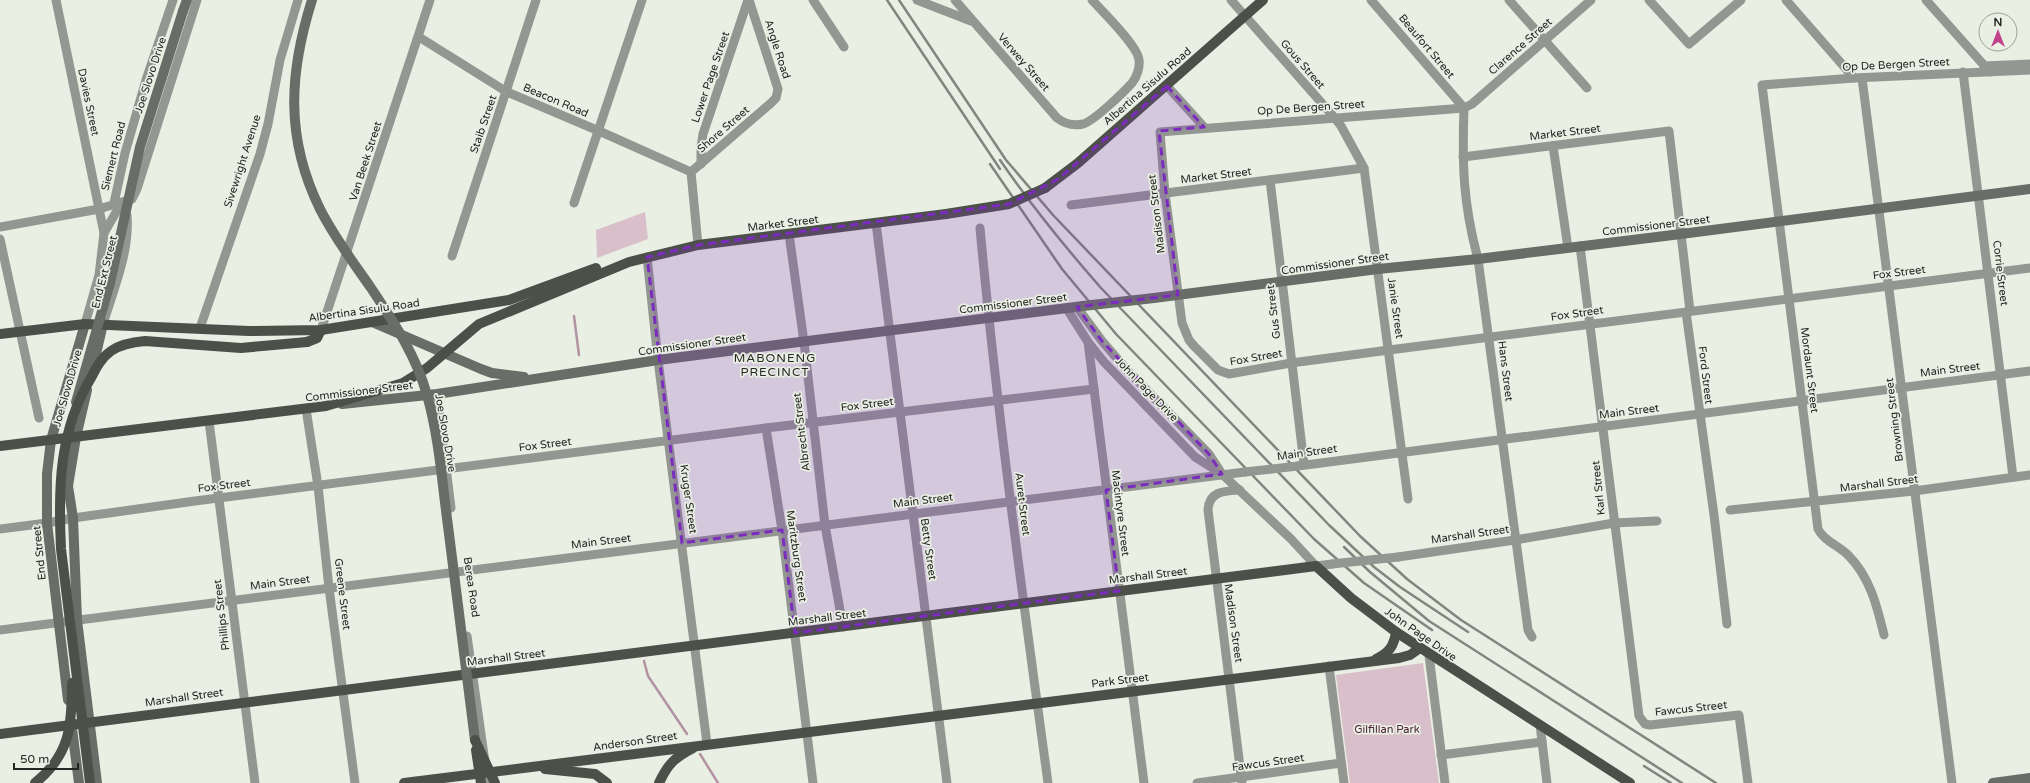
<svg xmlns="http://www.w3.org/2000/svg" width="2030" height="783" viewBox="0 0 2030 783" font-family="'Varela Round',sans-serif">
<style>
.green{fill:#d8bfca}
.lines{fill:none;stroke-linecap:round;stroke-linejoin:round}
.stream{stroke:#b392a1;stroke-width:2.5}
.street{stroke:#949692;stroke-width:9}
.secondary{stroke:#6a6d67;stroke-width:10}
.primary{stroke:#4d5049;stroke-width:10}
.rail{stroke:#82867e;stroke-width:2.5}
.street-bridge{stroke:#949692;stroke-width:9}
.secondary-bridge{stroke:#6a6d67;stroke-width:10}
.primary-bridge{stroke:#4d5049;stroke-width:10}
.marked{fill:#7b2cbf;fill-opacity:0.2;stroke:#7b2cbf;stroke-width:3;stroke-dasharray:8 5;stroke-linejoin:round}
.labels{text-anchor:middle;stroke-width:3.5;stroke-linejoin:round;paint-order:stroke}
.street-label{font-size:11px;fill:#242622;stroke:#eaefe4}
.park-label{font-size:11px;fill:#4f2239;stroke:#eaefe4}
.neighbourhood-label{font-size:12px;letter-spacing:1px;fill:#242622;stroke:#eaefe4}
</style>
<rect width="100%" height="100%" fill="#eaefe4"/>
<g class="green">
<polygon points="645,212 648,239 597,258 596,230"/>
<polygon points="1423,663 1439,783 1350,783 1336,675"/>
</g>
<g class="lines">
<g class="stream">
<polyline points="574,316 579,355"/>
<polyline points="644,661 648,676 687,734"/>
<polyline points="700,754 718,783"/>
</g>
<g class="street">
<polyline points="56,0 104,233 99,275 85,324"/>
<polyline points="813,0 844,47"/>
<polyline points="917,0 971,21"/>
<path d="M955,0L1057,118C1065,124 1074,126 1083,124C1094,121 1124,92 1132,83C1137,77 1140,67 1139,60C1138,46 1103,12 1092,0"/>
<polyline points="1231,0 1334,117 1341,126 1364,168 1408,499"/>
<polyline points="1371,0 1464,108"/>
<polyline points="1509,0 1587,88"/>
<polyline points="1591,0 1472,104 1464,108 1160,132 1165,193 1182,323 1189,340 1194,346 1218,370 1229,374 1291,363 1389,350 2030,268"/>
<polyline points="1649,0 1689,44 1741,0"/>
<polyline points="1786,0 1854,78"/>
<polyline points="1926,0 1990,72"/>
<polyline points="419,37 507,92 599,131 691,172"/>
<polyline points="1984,66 2030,64"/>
<polyline points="1963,72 2013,477"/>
<polyline points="1862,78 1952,783"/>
<polyline points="1167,86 1204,127"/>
<path d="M1464,108C1462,164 1463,204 1478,259L1528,630L1532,637"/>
<polyline points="1553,146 1568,248"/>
<polyline points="1463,157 1669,131 1690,311 1686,312 1714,515 1727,624"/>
<polyline points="701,164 701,147 703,134 748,0"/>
<polyline points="691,172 771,103 776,98 778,89 749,0"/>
<polyline points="691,172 698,245"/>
<polyline points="1270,180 1304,464"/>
<polyline points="114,203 125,153 146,80 173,0"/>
<polyline points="574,203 642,0"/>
<polyline points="1071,205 1364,168"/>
<polyline points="876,223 947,783"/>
<polyline points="0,227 99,209 132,199 137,189 197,0"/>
<path d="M980,228C997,413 1023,598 1048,783"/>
<polyline points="104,233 122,202"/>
<polyline points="789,234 804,342 825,525 843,627"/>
<polyline points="0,239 39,418"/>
<polyline points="1580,246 1639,716 1645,724 1650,725 1739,715 1748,783"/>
<polyline points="452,256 536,0"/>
<polyline points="647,257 658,360 707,744"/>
<polyline points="1067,309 1088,342 1104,362 1195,457 1222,474 1209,454 1127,370 1102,341 1077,307"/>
<path d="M104,321C114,288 130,251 127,215"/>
<polyline points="200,328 260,154 268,124 280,60 298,0"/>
<polyline points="321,330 430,0"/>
<polyline points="1088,342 1144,783"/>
<polyline points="437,394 451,508"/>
<polyline points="306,409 318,486 329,588 355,783"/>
<polyline points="209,421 255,783"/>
<polyline points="766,428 782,530 813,783"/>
<polyline points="1298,466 2030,371"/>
<polyline points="1222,474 1291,539 1316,566 1332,564"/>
<path d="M1240,490C1224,491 1209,491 1208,510L1242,783"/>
<polyline points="1730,510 1914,491 2030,475"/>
<polyline points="0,529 47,523 73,518 195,501 766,428 1094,389"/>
<polyline points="1398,557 1515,540 1614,523 1657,521"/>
<polyline points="0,630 1245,472"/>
<path d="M1884,635C1877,606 1870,577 1848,555C1839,546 1823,540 1818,529L1762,85L1854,78L2030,70"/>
<polyline points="467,636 488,783"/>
<polyline points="1429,655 1445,783"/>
<polyline points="1329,666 1344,783"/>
<polyline points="1540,725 1547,783"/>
<polyline points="1441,755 1542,742"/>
<polyline points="1197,783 1341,763"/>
</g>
<g class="secondary">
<polyline points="183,11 187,0"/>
<polyline points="1154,298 1378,269 1478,259 1681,234 2030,189"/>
<polyline points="372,322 481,369 492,373 524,377"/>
<polyline points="91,375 103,324"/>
<polyline points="87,390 76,437 68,486 73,518 77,620 97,783"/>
<polyline points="342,404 437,394 658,360 1083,306"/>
<polyline points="68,700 47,523 47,474 51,440 85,324"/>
<polyline points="71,721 79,783"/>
<polyline points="1993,783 2030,778"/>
</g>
<g class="primary">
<polyline points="1045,188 1078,163 1263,0"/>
<polyline points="0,334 85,324 249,331 321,330 509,300 596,268"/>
<polyline points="307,342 317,338 321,330"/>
<polyline points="0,446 326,406 403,383 427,368 479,324 629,262 698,245 946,214"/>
<path d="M1376,659C1389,653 1394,646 1396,632"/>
<polyline points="0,734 1316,566 1351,598 1396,632 1630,783"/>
<polyline points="545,769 595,774 607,783"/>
<polyline points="404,783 1399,658 1410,655 1420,648"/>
<path d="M659,783C668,764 674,758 693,748"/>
</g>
<g class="rail">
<polyline points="887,0 1000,169"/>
<polyline points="899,0 1006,160 1053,215 1360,536 1407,579 1461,620 1716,783"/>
<path d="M1000,160C1031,205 1065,247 1101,288L1329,525L1374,567L1400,587L1468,632"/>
<polyline points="990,164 1062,269 1116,334 1314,539 1364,583 1432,630"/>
<polyline points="1344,547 1370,572 1429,621 1682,783"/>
<polyline points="1644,766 1671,783"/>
</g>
<g class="street-bridge">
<polyline points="1245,472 1298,466"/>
<polyline points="1332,564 1398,557"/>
</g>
<g class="secondary-bridge">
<path d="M312,0C289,73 285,138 320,209C334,237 353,262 371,288C393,321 416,355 427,395C439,437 442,482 448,526C457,597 466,668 475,740"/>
<polyline points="1083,306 1154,298"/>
<polyline points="76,402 110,283 140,147 183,11"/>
</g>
<g class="primary-bridge">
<polyline points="946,214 1009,204 1045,188"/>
<polyline points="475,740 495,783"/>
<polyline points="476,750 481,783"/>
<path d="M35,783C70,755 72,726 72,683"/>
<path d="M90,783L61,549C58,489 59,430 91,378C96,368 101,358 111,351C121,344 133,342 145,341L241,348L307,342"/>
</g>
</g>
<path class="marked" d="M1167,86L1204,127L1159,131L1178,295L1077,307L1102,341L1209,454L1222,474L1106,490L1119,591L795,633L782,530L682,543L647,257L698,245L1009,204L1058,179Z"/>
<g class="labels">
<g class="street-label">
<text transform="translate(1427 46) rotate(50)" y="4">Beaufort Street</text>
<text transform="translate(1520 46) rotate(-41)" y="4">Clarence Street</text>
<text transform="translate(778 49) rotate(72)" y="4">Angle Road</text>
<text transform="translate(1024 62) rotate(49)" y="4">Verwey Street</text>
<text transform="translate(1303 64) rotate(49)" y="4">Gous Street</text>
<text transform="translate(1896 64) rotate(-3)" y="4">Op De Bergen Street</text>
<text transform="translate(150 75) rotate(-72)" y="4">Joe Slovo Drive</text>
<text transform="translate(710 77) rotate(-71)" y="4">Lower Page Street</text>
<text transform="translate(1147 86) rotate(-41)" y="4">Albertina Sisulu Road</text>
<text transform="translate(556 100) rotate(23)" y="4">Beacon Road</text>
<text transform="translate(89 102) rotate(78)" y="4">Davies Street</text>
<text transform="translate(1311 107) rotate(-4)" y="4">Op De Bergen Street</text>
<text transform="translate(483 124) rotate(-71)" y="4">Staib Street</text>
<text transform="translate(723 129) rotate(-41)" y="4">Shore Street</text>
<text transform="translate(1565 132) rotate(-7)" y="4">Market Street</text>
<text transform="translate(113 156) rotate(-76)" y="4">Siemert Road</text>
<text transform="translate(242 161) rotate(-72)" y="4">Sivewright Avenue</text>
<text transform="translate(365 161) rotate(-72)" y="4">Van Beek Street</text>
<text transform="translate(1216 175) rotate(-7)" y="4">Market Street</text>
<text transform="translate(1156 214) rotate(-97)" y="4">Madison Street</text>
<text transform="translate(783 223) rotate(-7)" y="4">Market Street</text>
<text transform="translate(1656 225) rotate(-7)" y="4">Commissioner Street</text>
<text transform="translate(1335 263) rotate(-8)" y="4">Commissioner Street</text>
<text transform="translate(104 272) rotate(-76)" y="4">End Ext Street</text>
<text transform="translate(1899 272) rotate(-7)" y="4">Fox Street</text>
<text transform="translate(2001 273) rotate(83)" y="4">Corrie Street</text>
<text transform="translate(1013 303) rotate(-7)" y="4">Commissioner Street</text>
<text transform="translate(1396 308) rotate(82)" y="4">Janie Street</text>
<text transform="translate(364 310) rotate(-8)" y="4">Albertina Sisulu Road</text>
<text transform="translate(1273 312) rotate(-97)" y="4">Gus Street</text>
<text transform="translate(1577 313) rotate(-8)" y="4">Fox Street</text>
<text transform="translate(692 344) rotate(-8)" y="4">Commissioner Street</text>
<text transform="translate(1256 357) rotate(-10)" y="4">Fox Street</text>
<text transform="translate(1950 369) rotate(-7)" y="4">Main Street</text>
<text transform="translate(1810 370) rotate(83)" y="4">Mordaunt Street</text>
<text transform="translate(1506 371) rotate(83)" y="4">Hans Street</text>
<text transform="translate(1706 375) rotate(83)" y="4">Ford Street</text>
<text transform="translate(67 388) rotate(-74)" y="4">Joe Slovo Drive</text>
<text transform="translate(1147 389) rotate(46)" y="4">John Page Drive</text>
<text transform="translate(359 391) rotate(-7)" y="4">Commissioner Street</text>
<text transform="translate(867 404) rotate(-7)" y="4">Fox Street</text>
<text transform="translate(1629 411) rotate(-7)" y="4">Main Street</text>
<text transform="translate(1894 420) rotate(-97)" y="4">Browning Street</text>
<text transform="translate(801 432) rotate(-97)" y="4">Albrecht Street</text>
<text transform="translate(446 433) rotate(80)" y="4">Joe Slovo Drive</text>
<text transform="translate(545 444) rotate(-7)" y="4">Fox Street</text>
<text transform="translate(1307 452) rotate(-8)" y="4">Main Street</text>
<text transform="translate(1879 483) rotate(-7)" y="4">Marshall Street</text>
<text transform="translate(224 485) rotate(-7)" y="4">Fox Street</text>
<text transform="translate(1598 488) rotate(-96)" y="4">Karl Street</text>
<text transform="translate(689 499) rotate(82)" y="4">Kruger Street</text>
<text transform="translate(923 500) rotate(-7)" y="4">Main Street</text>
<text transform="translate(1023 504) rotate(83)" y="4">Auret Street</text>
<text transform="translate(1121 513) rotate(83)" y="4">Macintyre Street</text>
<text transform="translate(1470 534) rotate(-8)" y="4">Marshall Street</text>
<text transform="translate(601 541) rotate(-7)" y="4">Main Street</text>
<text transform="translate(929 549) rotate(82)" y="4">Betty Street</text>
<text transform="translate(39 553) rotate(-96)" y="4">End Street</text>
<text transform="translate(797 556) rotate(82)" y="4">Maritzburg Street</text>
<text transform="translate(1148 575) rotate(-7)" y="4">Marshall Street</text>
<text transform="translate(280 582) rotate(-7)" y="4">Main Street</text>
<text transform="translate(472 587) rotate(82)" y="4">Berea Road</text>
<text transform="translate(343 594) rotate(83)" y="4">Greene Street</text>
<text transform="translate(221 615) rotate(-97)" y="4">Phillips Street</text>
<text transform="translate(827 617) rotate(-7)" y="4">Marshall Street</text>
<text transform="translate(1234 623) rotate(82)" y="4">Madison Street</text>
<text transform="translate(1421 634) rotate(35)" y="4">John Page Drive</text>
<text transform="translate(506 657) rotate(-7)" y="4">Marshall Street</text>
<text transform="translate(1120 680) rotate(-7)" y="4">Park Street</text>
<text transform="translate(184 697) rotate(-8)" y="4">Marshall Street</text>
<text transform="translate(1691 708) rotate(-6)" y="4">Fawcus Street</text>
<text transform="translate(635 741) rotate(-8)" y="4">Anderson Street</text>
<text transform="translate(1268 762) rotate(-8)" y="4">Fawcus Street</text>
</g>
<g class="park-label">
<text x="1387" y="733">Gilfillan Park</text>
</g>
<g class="neighbourhood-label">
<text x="775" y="362">MABONENG<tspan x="775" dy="14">PRECINCT</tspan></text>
</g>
</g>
<g transform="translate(1998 32)"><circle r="19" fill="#eaefe4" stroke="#9b9f96"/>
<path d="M0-3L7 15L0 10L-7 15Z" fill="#c2418a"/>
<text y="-6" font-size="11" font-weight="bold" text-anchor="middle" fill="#242622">N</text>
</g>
<path d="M14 763v6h64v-6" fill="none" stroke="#242622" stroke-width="2"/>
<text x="20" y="763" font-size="12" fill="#242622" stroke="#eaefe4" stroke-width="3" paint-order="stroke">50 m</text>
</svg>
